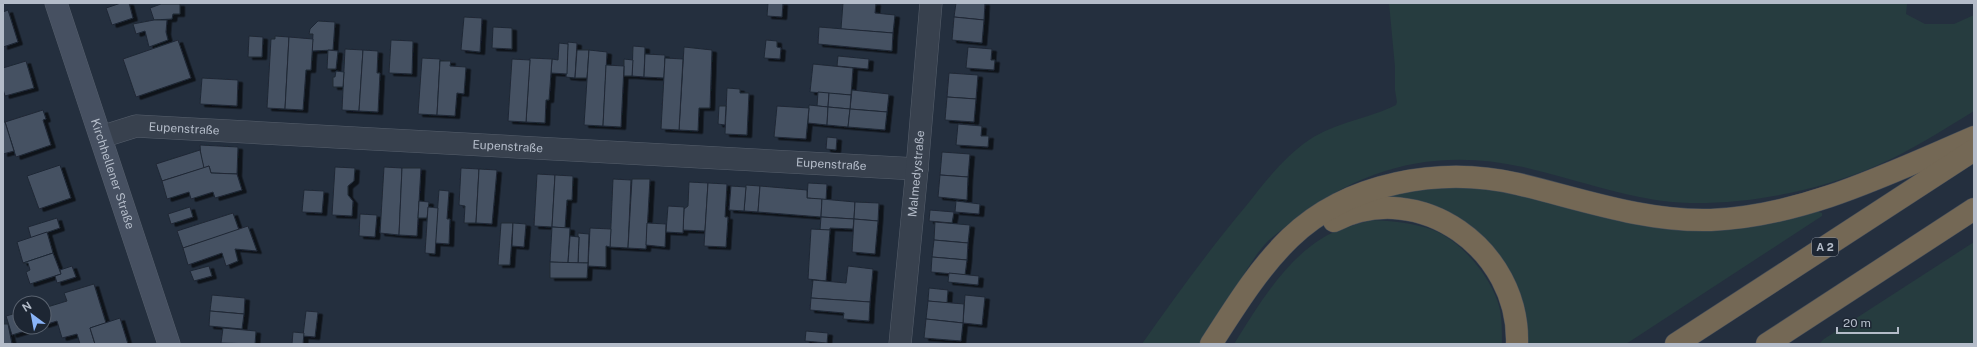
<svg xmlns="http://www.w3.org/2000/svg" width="1977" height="347" viewBox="0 0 1977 347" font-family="'Public Sans',sans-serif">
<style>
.green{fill:#263c3f}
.building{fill:#455162;stroke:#1f2835;filter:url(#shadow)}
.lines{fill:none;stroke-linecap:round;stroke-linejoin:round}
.street-casing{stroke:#565f6c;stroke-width:23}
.secondary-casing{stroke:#565f6c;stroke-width:23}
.highway-casing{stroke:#434c59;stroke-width:23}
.street{stroke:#38414e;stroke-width:22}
.secondary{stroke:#465061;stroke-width:22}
.highway{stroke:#746855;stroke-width:22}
.labels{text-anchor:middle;stroke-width:3;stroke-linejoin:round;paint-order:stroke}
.shield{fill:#1d2633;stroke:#878f9c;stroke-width:1}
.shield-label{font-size:11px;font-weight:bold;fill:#b4bcc9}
.street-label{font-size:12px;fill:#b4bcc9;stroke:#1d2633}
</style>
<defs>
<filter id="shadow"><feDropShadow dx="4.5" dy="2.5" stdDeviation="0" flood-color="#0009"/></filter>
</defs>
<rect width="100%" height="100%" fill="#242f3e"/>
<g class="green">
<path d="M1389,3H1906L1907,4L1906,14L1925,24H1954L1974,15V111C1943,130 1912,150 1878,165C1822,190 1752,204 1690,203C1636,202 1576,179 1523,167C1439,148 1363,166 1296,219C1287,226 1277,233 1268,241C1256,253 1247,270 1238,284C1226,304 1214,324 1202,344H1142C1175,297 1209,250 1246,206C1265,182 1284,157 1309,140C1336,122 1368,119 1396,105L1397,102L1395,90V67Z"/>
<polygon points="1480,183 1614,215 1816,211 1822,213 1822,216 1626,344 1524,344 1503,267 1388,200 1387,193"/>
<path d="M1372,220C1393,221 1414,223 1433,230C1462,241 1494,280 1500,310C1502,320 1502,334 1502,344H1234C1258,306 1283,263 1321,239C1336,229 1355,225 1372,220Z"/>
<polygon points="1974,242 1974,344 1819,344 1824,339"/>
</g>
<g class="building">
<polygon points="121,3 129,3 133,18 112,25 106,8"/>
<polygon points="768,3 783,3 782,17 767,16"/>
<polygon points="843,3 876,3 875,13 895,15 893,33 841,29"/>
<polygon points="956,3 985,3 984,20 954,17"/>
<polygon points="161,4 180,4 180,14 173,14 172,19 154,20 150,8"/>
<polygon points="8,10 18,42 3,47 3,12"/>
<polygon points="464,17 482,18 480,52 461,50"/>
<polygon points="954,17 984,20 982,43 952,40"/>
<polygon points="154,20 167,20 166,32 168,40 149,47 145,31 136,34 133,24"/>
<polygon points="318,21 335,22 333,50 312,51 313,34 309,34 310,29"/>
<polygon points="493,27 512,28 512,49 492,48"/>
<polygon points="819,27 893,33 892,51 818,44"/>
<polygon points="249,36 263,37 262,57 248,57"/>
<polygon points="275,36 289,37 285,109 267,108 271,39 275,39"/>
<polygon points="289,37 313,39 311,70 306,70 303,110 285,109"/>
<polygon points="178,40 191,78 136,97 123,59"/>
<polygon points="391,40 413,41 412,74 389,73"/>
<polygon points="766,40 777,41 777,47 781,48 780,59 764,58"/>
<polygon points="568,42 577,43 575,78 566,77"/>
<polygon points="559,43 568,44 567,74 551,73 552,59 558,60"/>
<polygon points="633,46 645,47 644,77 632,76"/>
<polygon points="684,47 712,50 710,108 699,108 698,131 679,130"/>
<polygon points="968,47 992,49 991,60 995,60 994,70 966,68"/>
<polygon points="345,49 363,50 359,111 342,110"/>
<polygon points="328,50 338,51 336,69 327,69"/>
<polygon points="363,50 378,51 377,73 380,73 378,112 359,111"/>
<polygon points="577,50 589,50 587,78 575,78"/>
<polygon points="589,50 607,52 603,126 584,125"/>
<polygon points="645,54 665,55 664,78 644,77"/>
<polygon points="838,56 869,59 868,69 837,66"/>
<polygon points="422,58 440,59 437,115 418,114"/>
<polygon points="530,58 552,59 549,100 546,100 545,123 526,122"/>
<polygon points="665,58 683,59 679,130 661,129"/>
<polygon points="512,59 530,60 526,122 508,121"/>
<polygon points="624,59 633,60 632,76 624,76"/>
<polygon points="26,61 34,88 5,96 3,89 3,68"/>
<polygon points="440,61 451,61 450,66 466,67 464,94 457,93 455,116 437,115"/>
<polygon points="813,64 853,68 851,95 810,92"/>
<polygon points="606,65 624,66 621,127 603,126"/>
<polygon points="336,71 344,72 343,87 333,87 333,77 335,77"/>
<polygon points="949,73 978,75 976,99 947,97"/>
<polygon points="202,78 238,80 237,106 200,104"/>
<polygon points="727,88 740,89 740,93 749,93 747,135 725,134"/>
<polygon points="852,90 889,94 887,112 850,109"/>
<polygon points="818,92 829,93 828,107 817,106"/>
<polygon points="829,93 851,95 850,109 828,107"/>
<polygon points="947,97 976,99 974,122 945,120"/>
<polygon points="809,105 828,107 827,125 808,123"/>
<polygon points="719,106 726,106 725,125 718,124"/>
<polygon points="777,106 809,108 806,139 774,137"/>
<polygon points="828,107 850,109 848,127 827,125"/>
<polygon points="850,109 887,112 885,130 848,127"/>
<polygon points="43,110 46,119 43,120 51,145 16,157 5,122"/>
<polygon points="3,122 5,122 14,151 3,154"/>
<polygon points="958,124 982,126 981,136 989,136 988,147 956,145"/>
<polygon points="827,137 837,138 836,150 826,149"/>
<polygon points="200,145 238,147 237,174 211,173 209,166 204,168 201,158"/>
<polygon points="200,150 204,168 162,181 156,164"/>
<polygon points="942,152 970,154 968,177 940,175"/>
<polygon points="60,165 71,198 39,209 27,176"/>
<polygon points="209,166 211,173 237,174 242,190 215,198 213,192 191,199 189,192 167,199 162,181"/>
<polygon points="335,167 355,168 354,181 348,186 348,195 353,201 352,216 332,215"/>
<polygon points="384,167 402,168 399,235 380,233"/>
<polygon points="402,168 421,168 417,236 399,235"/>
<polygon points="461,168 479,169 476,223 464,223 465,206 459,205"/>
<polygon points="479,169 497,170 492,224 476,223"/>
<polygon points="537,174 555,175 552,227 534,226"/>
<polygon points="555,175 573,176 572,200 567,200 565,228 552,227"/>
<polygon points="940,175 968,177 967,200 938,197"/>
<polygon points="613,179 631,180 628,248 610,247"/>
<polygon points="632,179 650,179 646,249 628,248"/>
<polygon points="689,182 708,183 705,231 683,230 684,209 688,206"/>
<polygon points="708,183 727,184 725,217 728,217 726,247 704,246"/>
<polygon points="808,183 827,184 826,200 807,198"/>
<polygon points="746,185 760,186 758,212 744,211"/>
<polygon points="731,186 746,187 744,211 729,210"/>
<polygon points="760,186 807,190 807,198 822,199 821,217 758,212"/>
<polygon points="304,190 324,191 322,213 302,212"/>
<polygon points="439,190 449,191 447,219 450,219 449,244 435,243"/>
<polygon points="822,199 855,202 854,219 821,217"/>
<polygon points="419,201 429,202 427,218 418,218"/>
<polygon points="956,201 980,204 979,214 955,212"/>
<polygon points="855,202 879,203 878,221 854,219"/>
<polygon points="668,206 684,207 683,233 666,232"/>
<polygon points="190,207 193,217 171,224 168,214"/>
<polygon points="428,207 438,208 435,254 425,253"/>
<polygon points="930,210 954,212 952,223 929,221"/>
<polygon points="233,213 239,230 183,248 177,231"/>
<polygon points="360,214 377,215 375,237 359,236"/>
<polygon points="821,217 854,219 853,229 830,228 830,230 820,230"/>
<polygon points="57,218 60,228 31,238 28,227"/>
<polygon points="854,219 878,221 875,254 852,252"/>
<polygon points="935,222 970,225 968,243 934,240"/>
<polygon points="501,223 513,223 510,265 498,265"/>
<polygon points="513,223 526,224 524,247 512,246"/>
<polygon points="647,223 666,224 665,247 646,245"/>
<polygon points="248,226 257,251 235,249 238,261 226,266 222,253 188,265 183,248"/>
<polygon points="552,227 570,228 568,263 550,262"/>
<polygon points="590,228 611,229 610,247 606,246 606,267 588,266"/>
<polygon points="811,229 830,230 826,281 808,279"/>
<polygon points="47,232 53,253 23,263 17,242"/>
<polygon points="578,233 589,234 588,263 578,263 579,237 578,237"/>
<polygon points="570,236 579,237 578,263 568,263"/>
<polygon points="934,240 968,243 967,260 932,257"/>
<polygon points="53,253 61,274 30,284 26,272 30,270 28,263 23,263"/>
<polygon points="932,257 967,260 965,275 931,272"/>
<polygon points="550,262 588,263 587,278 550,278"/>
<polygon points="72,266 76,277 57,283 55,276 61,274 60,270"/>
<polygon points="209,266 212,276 194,281 190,271"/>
<polygon points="848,266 873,269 870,302 811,298 813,280 846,283"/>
<polygon points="949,273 979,276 978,285 948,282"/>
<polygon points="94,284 106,323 90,328 95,344 80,344 77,334 62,338 57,321 44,325 44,308 67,301 64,293"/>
<polygon points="929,288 948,290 947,303 928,301"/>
<polygon points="212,295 245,298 244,314 210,311"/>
<polygon points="965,295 985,297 982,325 963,323"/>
<polygon points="811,298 870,302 869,321 843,319 844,313 810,310"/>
<polygon points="928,301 964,304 963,323 926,319"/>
<polygon points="210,311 244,314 242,329 209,326"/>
<polygon points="306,311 318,312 315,337 303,336"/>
<polygon points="20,312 20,327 24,327 25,331 12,335 6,316"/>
<polygon points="120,318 128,344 95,344 90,328"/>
<polygon points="926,319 963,323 961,341 924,338"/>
<polygon points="3,324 8,324 12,344 3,344"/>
<polygon points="223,328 256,331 255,344 221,343"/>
<polygon points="806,331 828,333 827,343 805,341"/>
<polygon points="293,332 304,333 303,344 292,344"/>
</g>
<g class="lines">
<defs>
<g id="street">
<path id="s1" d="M101,137L136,126L917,169"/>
<path id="s2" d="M900,344L917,169L931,3"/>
</g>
<g id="secondary">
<path id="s3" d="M56,3L169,344"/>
</g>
<g id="highway">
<path d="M1334,221C1420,177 1520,250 1517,344"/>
<path d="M1211,344C1235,307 1258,269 1290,238C1348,182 1441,166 1518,184C1581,199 1645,222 1711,220C1804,216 1890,173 1974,137"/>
<polyline points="1676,344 1974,150"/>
<polyline points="1767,344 1974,209"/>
</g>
</defs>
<use href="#street" class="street-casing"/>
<use href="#secondary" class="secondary-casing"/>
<use href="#highway" class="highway-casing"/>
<use href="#street" class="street"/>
<use href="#secondary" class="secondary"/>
<use href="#highway" class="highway"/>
</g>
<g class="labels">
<rect class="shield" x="1812" y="238" width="26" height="18" rx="3"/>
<g class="shield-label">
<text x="1825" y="251">A 2</text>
</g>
<g class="street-label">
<text dy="4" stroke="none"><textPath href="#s1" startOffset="85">Eupenstraße</textPath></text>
<text dy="4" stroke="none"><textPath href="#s1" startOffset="409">Eupenstraße</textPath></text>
<text dy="4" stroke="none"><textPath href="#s1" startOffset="733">Eupenstraße</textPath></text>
<text dy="4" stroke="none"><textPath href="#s3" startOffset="180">Kirchhellener Straße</textPath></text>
<text dy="4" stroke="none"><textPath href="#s2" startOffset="171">Malmedystraße</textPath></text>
</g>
</g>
<rect width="1977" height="347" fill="none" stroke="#b4bcc9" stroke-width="8"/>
<g transform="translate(32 315) rotate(328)"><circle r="19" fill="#1d2633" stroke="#59626f"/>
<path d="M0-3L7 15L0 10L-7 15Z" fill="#8ab4f8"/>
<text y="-6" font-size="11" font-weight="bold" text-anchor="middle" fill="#b4bcc9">N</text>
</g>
<path d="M1837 327v6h61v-6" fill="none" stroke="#b4bcc9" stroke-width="2"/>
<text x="1843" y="327" font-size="12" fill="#b4bcc9" stroke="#1d2633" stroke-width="3" paint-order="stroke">20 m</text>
</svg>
